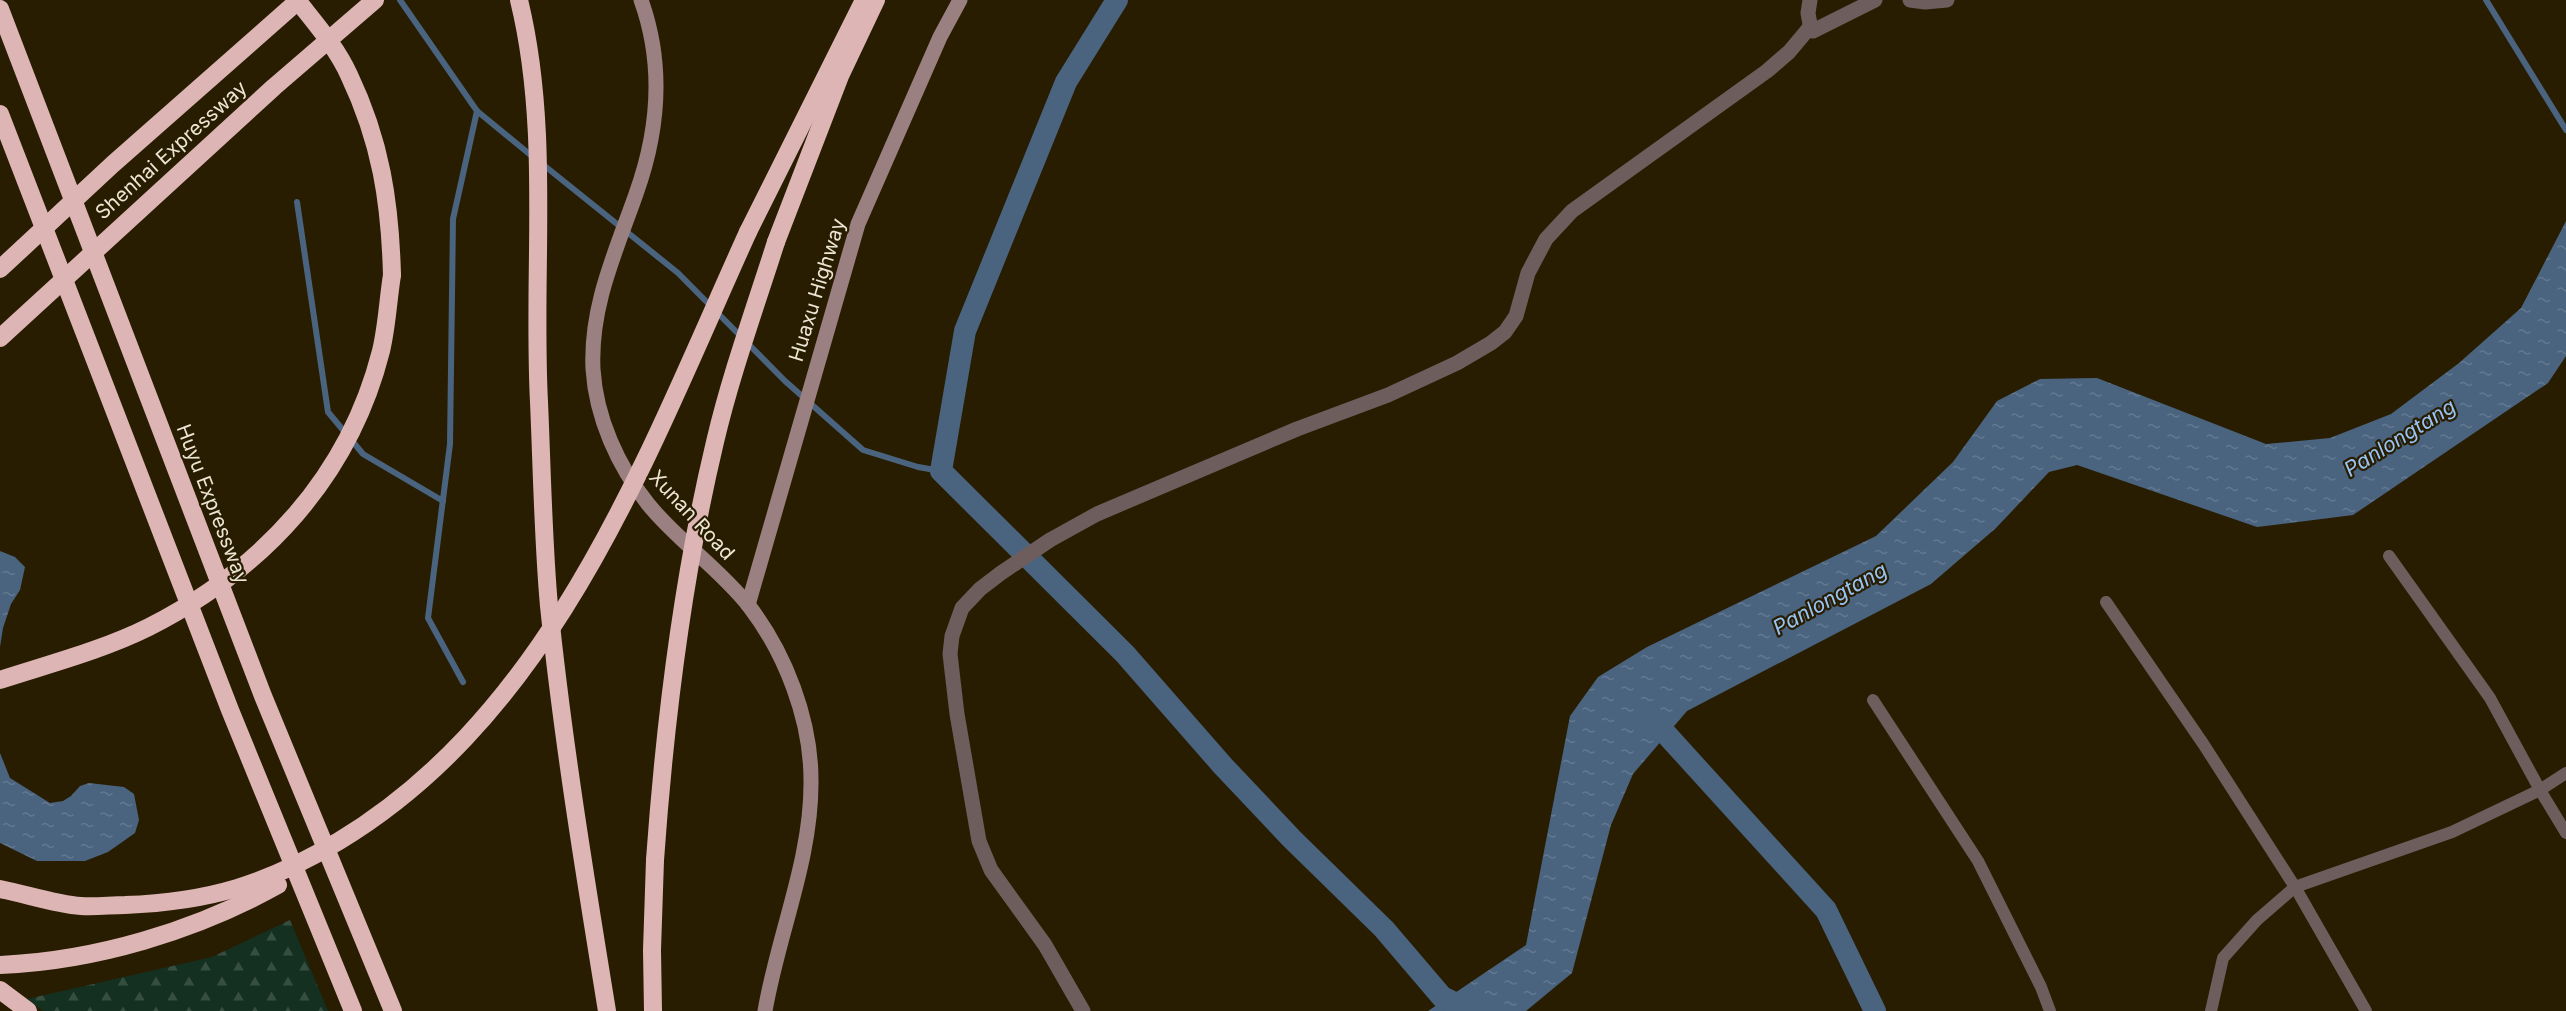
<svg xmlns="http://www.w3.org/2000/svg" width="2566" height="1011" viewBox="0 0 2566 1011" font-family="Inter,sans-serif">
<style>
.forest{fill:url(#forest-firs)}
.water{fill:url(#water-ripples)}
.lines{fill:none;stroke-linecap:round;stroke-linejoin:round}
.stream{stroke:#4a637f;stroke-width:6}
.canal{stroke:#4a637f;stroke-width:22}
.lane{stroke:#6d5d5d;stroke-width:12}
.street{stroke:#6d5d5d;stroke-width:15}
.secondary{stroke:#9a8080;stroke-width:15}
.highway{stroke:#ddb5b4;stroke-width:18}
.highway-bridge{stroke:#ddb5b4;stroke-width:18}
.labels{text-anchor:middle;stroke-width:4.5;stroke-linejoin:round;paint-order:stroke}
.street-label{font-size:20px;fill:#ede6d5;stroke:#281d01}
.water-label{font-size:21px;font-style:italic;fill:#98c4f5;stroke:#281d01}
</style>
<defs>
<pattern id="forest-firs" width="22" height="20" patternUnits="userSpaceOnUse" patternTransform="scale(1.5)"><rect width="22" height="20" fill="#143021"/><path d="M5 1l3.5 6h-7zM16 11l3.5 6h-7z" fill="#364e40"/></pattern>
<pattern id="water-ripples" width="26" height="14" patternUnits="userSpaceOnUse" patternTransform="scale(1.5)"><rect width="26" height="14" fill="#4a637f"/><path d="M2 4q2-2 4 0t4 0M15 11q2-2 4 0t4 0" fill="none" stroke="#647990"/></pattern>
</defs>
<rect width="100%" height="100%" fill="#281d01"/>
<polygon class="forest" points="290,920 328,1011 43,1011 27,999 212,957"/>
<g class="water">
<polygon points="2566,221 2566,356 2548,383 2353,515 2257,527 2077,465 2049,472 1996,528 1931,584 1687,711 1633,774 1611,825 1572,973 1526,1011 1428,1011 1526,945 1570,716 1598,677 1647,647 1876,536 1953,462 1997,401 2040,379 2097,378 2266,444 2330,438 2391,414 2459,363 2521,308"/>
<polygon points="0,551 15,557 25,567 20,590 11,604 3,628 0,647"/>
<polygon points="0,753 10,778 50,803 63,801 71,796 80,786 89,783 124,787 134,794 139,820 135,833 108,852 85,861 37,861 0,843"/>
</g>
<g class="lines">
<g class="stream">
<polyline points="400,0 477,111 533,157"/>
<polyline points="2486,0 2566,130"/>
<polyline points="541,163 678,273 785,381 863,450 918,467 941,471"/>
<polyline points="297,202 328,412 363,454 443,501"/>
<polyline points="463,682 428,618 450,444 453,219 477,111"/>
</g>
<g class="canal">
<polyline points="1117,0 1066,82 965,331 941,471 1125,654 1223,766 1292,839 1384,929 1442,997 1471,1011"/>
<polyline points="1646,712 1826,910 1875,1011"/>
</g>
<g class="lane">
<polyline points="2389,556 2490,698 2540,790 2566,833"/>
<polyline points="2106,602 2204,745 2295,887 2366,1011"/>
<polyline points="1873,700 1978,861 2041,987 2050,1011"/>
<polyline points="2211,1011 2223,958 2257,920 2295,887 2452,832 2540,790 2566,773"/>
</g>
<g class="street">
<polyline points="1810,0 1808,13 1811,30 1813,31 1875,0"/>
<polyline points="1910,0 1925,2 1947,0"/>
<polyline points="1083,1011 1045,945 991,870 979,841 957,714 950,654 952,636 962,608 980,589 1001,573 1050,540 1097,514 1297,429 1388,395 1457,363 1491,343 1505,332 1516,316 1528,273 1546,239 1572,211 1767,71 1789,52 1810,27"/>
</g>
<g class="secondary">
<path d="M641,0C664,64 659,130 636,194C616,251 590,306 593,369C596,418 618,466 648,504C678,541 719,568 749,606C785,653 811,719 811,780C812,859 778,934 765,1011"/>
<polyline points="748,605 858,224 940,37 960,0"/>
</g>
<g class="highway">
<path d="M297,0C315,23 337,48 349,75C381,142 390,202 392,275"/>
<path d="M519,0C551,131 532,268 539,402C542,470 543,539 549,606C563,742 585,876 607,1011"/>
<polyline points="0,9 263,696 393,1011"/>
<polyline points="0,114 230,710 353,1011"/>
<polyline points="748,232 864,0"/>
<polyline points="776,242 840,76 876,0"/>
<polyline points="0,990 28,1011"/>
<polyline points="653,1011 652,950 655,860"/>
</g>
<g class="highway-bridge">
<polyline points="0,269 113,164 299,0"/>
<polyline points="0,338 274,87 375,0"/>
<path d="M0,680C49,664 103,650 149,627C263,569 349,477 381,351C387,326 388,300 392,275"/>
<path d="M655,860C665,719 682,580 715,442C731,374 755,308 776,242"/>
<path d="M0,889C26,894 55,904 81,906C96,907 111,905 125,905C209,902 268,884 339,841C556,710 648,452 748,232"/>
<path d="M0,965C95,961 195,931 278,885"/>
</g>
</g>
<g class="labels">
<g class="street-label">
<text transform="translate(171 150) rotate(-42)" y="7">Shenhai Expressway</text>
<text transform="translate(817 290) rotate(-73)" y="7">Huaxu Highway</text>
<text transform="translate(213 504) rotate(69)" y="7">Huyu Expressway</text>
<text transform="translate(692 515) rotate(47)" y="7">Xunan Road</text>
</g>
<g class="water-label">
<text transform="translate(2400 438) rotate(-32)" y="7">Panlongtang</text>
<text transform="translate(1830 599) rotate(-29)" y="7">Panlongtang</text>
</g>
</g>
</svg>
